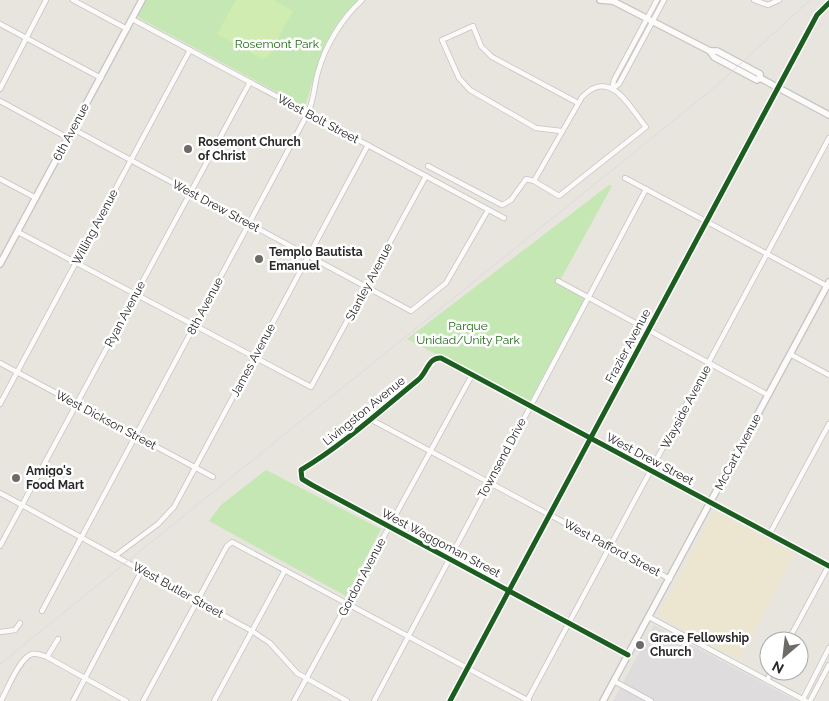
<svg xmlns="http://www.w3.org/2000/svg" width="829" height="701" viewBox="0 0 829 701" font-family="Raleway,sans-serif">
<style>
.industrial{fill:#dedcdd}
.education{fill:#ece6d1}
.green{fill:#c4e7b3}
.pitch{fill:#d0ecb0}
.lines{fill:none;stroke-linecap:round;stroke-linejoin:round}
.street-casing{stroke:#c5c4c4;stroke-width:6}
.secondary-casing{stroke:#c5c4c4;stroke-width:8}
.street{stroke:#fcfbfa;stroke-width:4.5}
.secondary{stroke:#fcfbfa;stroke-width:5.5}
.rail{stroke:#dcdcde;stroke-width:1}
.cycleway-casing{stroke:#fff;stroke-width:8}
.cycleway{stroke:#1b5e20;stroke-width:5}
.poi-dot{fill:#6c6b68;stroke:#fff;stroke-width:2}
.labels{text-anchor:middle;stroke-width:5;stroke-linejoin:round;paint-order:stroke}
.park-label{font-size:12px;fill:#1e6c13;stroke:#fff}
.street-label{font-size:12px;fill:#292929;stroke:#fff}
.poi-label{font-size:12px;font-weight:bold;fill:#292929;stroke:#fff;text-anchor:start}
</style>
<rect width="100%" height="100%" fill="#e8e5de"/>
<polygon class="industrial" points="654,625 797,701 613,701"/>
<polygon class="education" points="714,511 795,554 739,660 658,616"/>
<g class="green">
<path d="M146,0H359C325,27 317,69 305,107L139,18L138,14Z"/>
<polygon points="609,185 612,186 558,284 585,299 529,402 407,339"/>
<polygon points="266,470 381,529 346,596 209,521 221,505"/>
</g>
<polygon class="pitch" points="236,0 273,0 293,11 267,58 262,59 217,34"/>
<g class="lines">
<defs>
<g id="street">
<polyline points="73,0 127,29"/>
<polyline points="754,0 768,5 779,0"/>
<polyline points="132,19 504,218"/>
<polyline points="0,24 101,78"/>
<polyline points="0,89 46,0"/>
<polyline points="612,89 619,84 664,0"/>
<polyline points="612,89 614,80 657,0"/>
<polyline points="0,101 68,138"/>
<polyline points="73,129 411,311 446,283 488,210"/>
<polyline points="561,131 536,128 470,90 459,78 442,40 473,26 481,46 492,57 578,103"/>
<path d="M428,166L502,205L511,200L526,179L534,181L559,196L646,127C629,107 611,67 582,97L534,181"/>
<polyline points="625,178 827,286"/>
<polyline points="0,179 36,198"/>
<polyline points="18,232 311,387 426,176"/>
<polyline points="558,281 768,395"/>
<polyline points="790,354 829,375"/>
<polyline points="0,363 213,477"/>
<polyline points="0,404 190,50"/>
<polyline points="370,419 670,579"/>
<polyline points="0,493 252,631 270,643 297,673 347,701"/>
<polyline points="769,535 829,424"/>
<polyline points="0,546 250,82"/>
<polyline points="115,556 158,524 174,507 368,145"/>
<path d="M42,611L308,113C314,100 314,86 318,72C325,46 342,18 362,0"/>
<polyline points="649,617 806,701"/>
<polyline points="0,632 15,630 20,623"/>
<polyline points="788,641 829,565"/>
<path d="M628,655L312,485L302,479L301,470C343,445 380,411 418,380C427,373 428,357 441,358L829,566"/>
<polyline points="47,657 58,639"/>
<polyline points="767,680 772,671"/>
<polyline points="614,681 651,701"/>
<polyline points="803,699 829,648"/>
<path d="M1,701C7,690 20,657 32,654C37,653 42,655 47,657L126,701"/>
<polyline points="73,701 142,570"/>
<polyline points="143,701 227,546 232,542 529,701"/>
<polyline points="214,701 285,570"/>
<polyline points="294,701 472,375"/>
<polyline points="374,701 646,189"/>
<polyline points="450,701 780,84 817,15 829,3"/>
<polyline points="527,701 829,138"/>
<polyline points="810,701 829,665"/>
</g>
<g id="secondary">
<polyline points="600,0 612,1"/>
<polyline points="611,0 710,51 714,57 757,80 760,78"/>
<polyline points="710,51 717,51 760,74 760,78 829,115"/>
<polyline points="0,264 142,0"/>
<polyline points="603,701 829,282"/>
</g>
</defs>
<use href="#street" class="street-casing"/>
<use href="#secondary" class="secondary-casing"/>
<use href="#street" class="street"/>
<use href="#secondary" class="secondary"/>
<polyline class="rail" points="0,664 715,87 810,0"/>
<defs>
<g id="cycleway">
<path d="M628,655L312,485L302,479L301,470C343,445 380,411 418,380C427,373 428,357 441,358L829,566"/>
<polyline points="450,701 780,84 817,15 829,3"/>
</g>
</defs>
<use href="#cycleway" class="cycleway-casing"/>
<use href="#cycleway" class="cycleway"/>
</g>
<g class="poi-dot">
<circle cx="188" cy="149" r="5"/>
<circle cx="259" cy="259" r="5"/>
<circle cx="16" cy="478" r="5"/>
<circle cx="640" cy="645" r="5"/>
</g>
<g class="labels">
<g class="park-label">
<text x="277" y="48">Rosemont Park</text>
<text x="468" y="330">Parque<tspan x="468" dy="14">Unidad/Unity Park</tspan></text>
</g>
<g class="street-label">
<text transform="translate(318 119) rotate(28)" y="4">West Bolt Street</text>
<text transform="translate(71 132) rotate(-62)" y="4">6th Avenue</text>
<text transform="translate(216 206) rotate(28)" y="4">West Drew Street</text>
<text transform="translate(95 227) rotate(-62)" y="4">Willing Avenue</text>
<text transform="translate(369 282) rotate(-62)" y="4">Stanley Avenue</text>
<text transform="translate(205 306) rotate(-62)" y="4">8th Avenue</text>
<text transform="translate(125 314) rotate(-62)" y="4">Ryan Avenue</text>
<text transform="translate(628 346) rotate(-62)" y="4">Frazier Avenue</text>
<text transform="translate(253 360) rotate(-62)" y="4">James Avenue</text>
<text transform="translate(686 407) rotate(-62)" y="4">Wayside Avenue</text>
<text transform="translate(364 411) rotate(-39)" y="4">Livingston Avenue</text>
<text transform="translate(106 420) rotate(28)" y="4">West Dickson Street</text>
<text transform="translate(738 452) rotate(-62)" y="4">McCart Avenue</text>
<text transform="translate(502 458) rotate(-62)" y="4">Townsend Drive</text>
<text transform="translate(650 459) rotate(28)" y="4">West Drew Street</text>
<text transform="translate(441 543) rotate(28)" y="4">West Waggoman Street</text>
<text transform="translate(612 548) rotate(28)" y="4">West Pafford Street</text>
<text transform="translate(362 577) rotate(-62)" y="4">Gordon Avenue</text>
<text transform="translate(178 590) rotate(29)" y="4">West Butler Street</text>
</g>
<g class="poi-label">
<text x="198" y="146">Rosemont Church<tspan x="198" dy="14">of Christ</tspan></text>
<text x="269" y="256">Templo Bautista<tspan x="269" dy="14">Emanuel</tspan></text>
<text x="26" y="475">Amigo's<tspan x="26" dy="14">Food Mart</tspan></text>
<text x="650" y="642">Grace Fellowship<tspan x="650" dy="14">Church</tspan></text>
</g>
</g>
<g transform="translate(784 656) rotate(208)"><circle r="24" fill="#ffffff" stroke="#a9a9a9"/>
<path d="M0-4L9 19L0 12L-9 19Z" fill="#6c6b68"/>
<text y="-8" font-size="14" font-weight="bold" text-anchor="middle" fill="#292929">N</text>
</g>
</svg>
